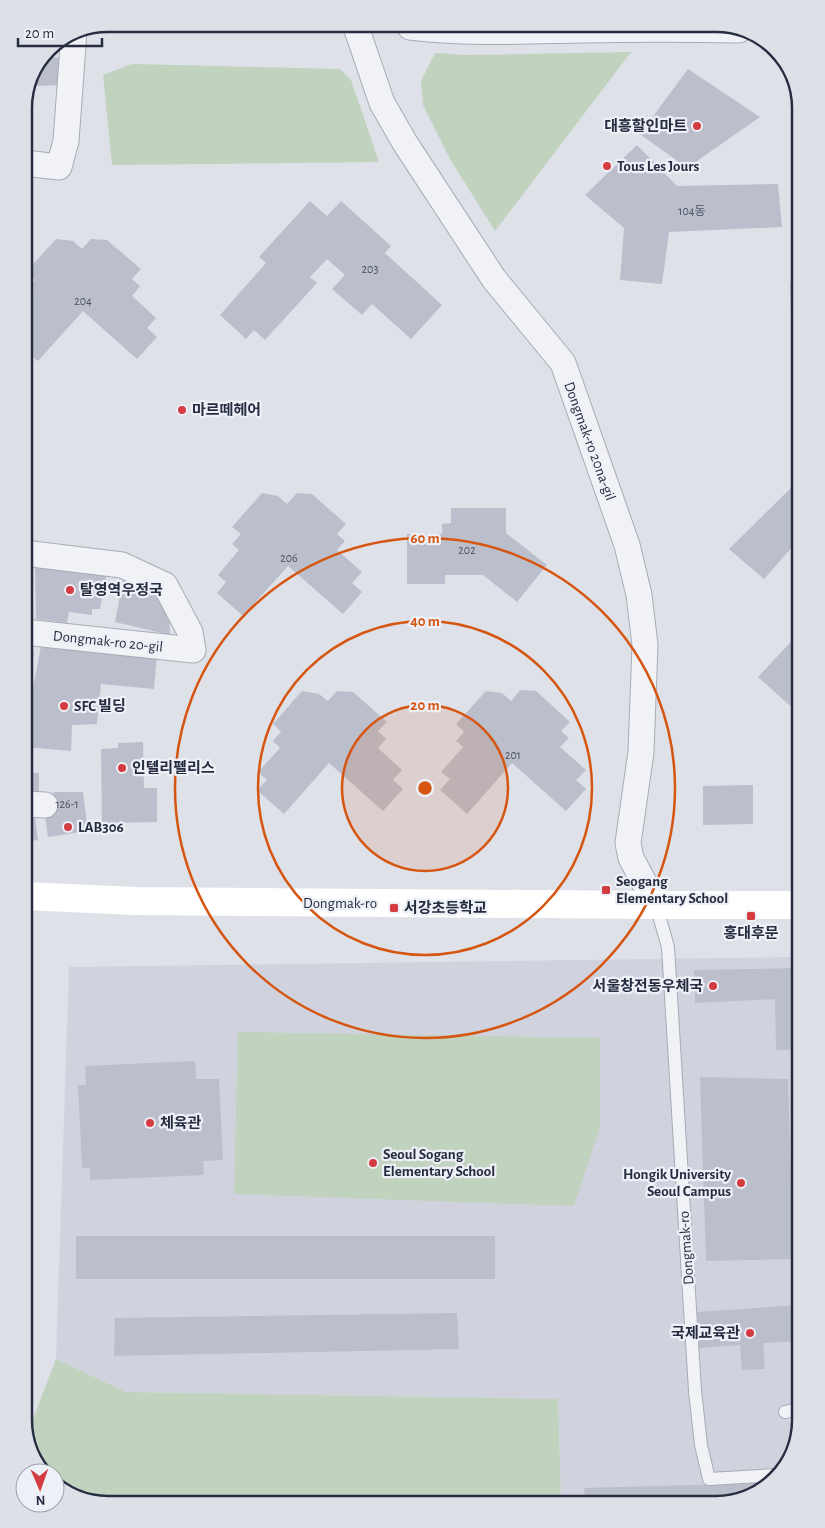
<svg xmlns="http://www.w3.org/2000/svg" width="825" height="1528" viewBox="0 0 825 1528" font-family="'Alegreya Sans','Noto Sans KR',sans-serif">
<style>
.built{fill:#d0d3dd}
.green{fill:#c1d2bf}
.building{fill:#bbbfcb}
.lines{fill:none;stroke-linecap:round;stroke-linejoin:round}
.service-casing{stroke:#a7abb6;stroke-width:14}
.minor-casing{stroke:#a7abb6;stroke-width:27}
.service{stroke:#f1f2f6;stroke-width:12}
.minor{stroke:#f1f2f6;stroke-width:25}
.secondary{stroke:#fff;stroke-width:28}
.ring{fill:none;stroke:#d55511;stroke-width:2.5}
.poi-dot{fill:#d43c41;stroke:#edf0f6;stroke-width:2}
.labels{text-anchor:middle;stroke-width:4.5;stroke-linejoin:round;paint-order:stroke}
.number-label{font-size:12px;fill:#4b5263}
.poi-label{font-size:15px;font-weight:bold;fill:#262d40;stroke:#edf0f6;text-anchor:start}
.street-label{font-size:15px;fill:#262d40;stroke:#edf0f6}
.rim{fill:none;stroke:#262d40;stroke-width:2.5}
.centre{fill:#d55511;stroke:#edf0f6;stroke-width:2.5}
.ring-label{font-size:15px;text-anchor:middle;font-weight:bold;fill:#d55511;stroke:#edf0f6;stroke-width:4.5;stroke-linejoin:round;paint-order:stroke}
</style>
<rect width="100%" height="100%" fill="#dee1e8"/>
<polygon class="built" points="801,957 801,1119 795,1123 801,1244 801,1400 785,1412 796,1436 787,1466 749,1498 561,1500 558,1399 126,1392 56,1359 69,967"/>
<g class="green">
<polygon points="631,52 495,231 450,159 423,105 421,81 435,53 467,55"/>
<polygon points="132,64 340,69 351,80 379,162 112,165 103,75"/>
<polygon points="238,1032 600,1038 600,1127 574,1206 234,1194"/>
<polygon points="56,1359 126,1392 558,1399 561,1500 103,1504 61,1490 55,1482 55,1473 47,1473 30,1452 27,1434"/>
</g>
<g class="building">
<polygon points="62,57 63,85 32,86 45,58"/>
<polygon points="688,69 760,117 687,168 640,134"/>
<polygon points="637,145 677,186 778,184 782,227 669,232 662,284 620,280 624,228 585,195"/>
<polygon points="310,201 327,216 341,201 391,246 385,253 442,305 411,339 372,304 362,315 332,289 345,275 327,259 310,277 317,283 265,340 254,330 246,339 220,315 266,263 259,257"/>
<polygon points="56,239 73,241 82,249 91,239 107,240 141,269 132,279 140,286 132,296 156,318 147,328 157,337 137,359 83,311 38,361 24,349 24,307 34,295 27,289 35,280 26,272"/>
<polygon points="801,281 801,400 794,399 790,282"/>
<polygon points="24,445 29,445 30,487 24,487"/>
<polygon points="801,478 801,537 764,579 729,549"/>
<polygon points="262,493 278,496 287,504 297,493 312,494 346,524 337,534 345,541 337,550 362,572 352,583 362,592 343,614 288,566 243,616 217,593 226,582 218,575 239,550 232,544 241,534 232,527"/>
<polygon points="451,508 506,508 506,533 547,565 517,602 483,575 445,575 445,584 407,584 407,534 442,534 442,524 451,523"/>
<polygon points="24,558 29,558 28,612 24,612"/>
<polygon points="35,561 107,572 100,609 92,609 92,615 69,612 67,623 36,619"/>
<polygon points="123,580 160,593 169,612 170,635 115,622"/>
<polygon points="801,631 801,766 793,765 797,712 758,677"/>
<polygon points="41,646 157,654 154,689 101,684 97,724 72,725 71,751 24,747 24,735"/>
<polygon points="24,650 34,653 25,702 24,702"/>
<polygon points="520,690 536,691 570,722 561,731 569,738 560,747 586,770 576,780 586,789 566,811 512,763 467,814 440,790 450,779 441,772 463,747 456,741 464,732 456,724 486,691 502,693 511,701"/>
<polygon points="302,691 319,694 328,701 337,691 353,692 387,722 378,731 386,739 378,748 402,770 393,780 403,789 383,811 329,763 284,814 257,790 267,780 258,772 280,748 273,741 281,732 273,724"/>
<polygon points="143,742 144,788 157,788 157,822 102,823 101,749 118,748 118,743"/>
<polygon points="24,772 39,773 39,797 24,797"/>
<polygon points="753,785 753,824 703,825 703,786"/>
<polygon points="54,792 83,792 88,831 48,837 45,816"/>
<polygon points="24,810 34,811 38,840 24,842"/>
<polygon points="801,968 801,1049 776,1050 775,999 695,1003 694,970"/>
<polygon points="195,1061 196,1079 219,1079 223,1160 203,1161 204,1175 90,1180 90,1168 82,1168 78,1085 86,1085 85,1066"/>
<polygon points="700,1077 788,1079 793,1259 706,1261"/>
<rect x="76" y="1236" width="419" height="43"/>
<polygon points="800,1305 801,1341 763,1343 765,1369 742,1370 740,1345 699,1348 697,1312"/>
<polygon points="457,1313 459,1349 114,1356 115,1318"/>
<polygon points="766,1483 749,1498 585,1499 584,1488"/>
<polygon points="217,1495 236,1497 239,1503 211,1503"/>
</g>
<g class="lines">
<defs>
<g id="service">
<polyline points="656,905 668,947 695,1391 701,1445 709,1479 777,1475"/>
<polyline points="785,1412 801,1409"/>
</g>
<g id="minor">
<polyline points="356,27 382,103 405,143 494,279 563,363 627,545 639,595 645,645 641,752 628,843 631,858 656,905"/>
<path d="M410,27C467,34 525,31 582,30C634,29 686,29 739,30"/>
<polyline points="24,163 59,167 66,141 74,32"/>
<polyline points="24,632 193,650 190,632 165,585 122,565 24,553"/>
<polyline points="24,804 45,805"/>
</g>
</defs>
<use href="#service" class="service-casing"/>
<use href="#minor" class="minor-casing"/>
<use href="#service" class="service"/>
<use href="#minor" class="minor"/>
<polyline class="secondary" points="24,896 135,901 656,905 801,905"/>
</g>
<circle cx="425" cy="788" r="83" fill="#d55511" fill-opacity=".12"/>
<g class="ring">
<circle cx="425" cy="788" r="83"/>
<circle cx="425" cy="788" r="167"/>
<circle cx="425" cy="788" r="250"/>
</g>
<g class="poi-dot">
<circle cx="697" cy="126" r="5"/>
<circle cx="607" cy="166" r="5"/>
<circle cx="182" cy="410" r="5"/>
<circle cx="70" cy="590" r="5"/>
<circle cx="64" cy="706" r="5"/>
<circle cx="122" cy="768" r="5"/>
<circle cx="68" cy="827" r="5"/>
<rect x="601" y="885" width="10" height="10" rx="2.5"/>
<rect x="389" y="903" width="10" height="10" rx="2.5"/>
<rect x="746" y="911" width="10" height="10" rx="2.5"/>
<circle cx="713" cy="986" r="5"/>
<circle cx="150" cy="1123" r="5"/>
<circle cx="373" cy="1163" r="5"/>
<circle cx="741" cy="1183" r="5"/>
<circle cx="750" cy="1333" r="5"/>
</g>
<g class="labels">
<g class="number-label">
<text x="692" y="215">104동</text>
<text x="370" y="273">203</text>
<text x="83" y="305">204</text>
<text x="467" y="554">202</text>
<text x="289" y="562">206</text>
<text x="513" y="759">201</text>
<text x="67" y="808">126-1</text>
</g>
<g class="poi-label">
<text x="687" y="131" text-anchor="end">대흥할인마트</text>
<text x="617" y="171">Tous Les Jours</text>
<text x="192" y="415">마르떼헤어</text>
<text x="80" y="595">탈영역우정국</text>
<text x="74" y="711">SFC 빌딩</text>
<text x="132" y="773">인텔리펠리스</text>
<text x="78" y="832">LAB306</text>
<text x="616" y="886">Seogang<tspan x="616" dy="17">Elementary School</tspan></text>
<text x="404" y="913">서강초등학교</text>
<text x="751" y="938" text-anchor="middle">홍대후문</text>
<text x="703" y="991" text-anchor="end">서울창전동우체국</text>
<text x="160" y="1128">체육관</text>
<text x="383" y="1159">Seoul Sogang<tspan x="383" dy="17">Elementary School</tspan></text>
<text x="731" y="1179" text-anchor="end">Hongik University<tspan x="731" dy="17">Seoul Campus</tspan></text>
<text x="740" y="1338" text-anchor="end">국제교육관</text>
</g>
<g class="street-label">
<text transform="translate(590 441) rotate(70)" y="5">Dongmak-ro 20na-gil</text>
<text transform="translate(108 641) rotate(6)" y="5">Dongmak-ro 20-gil</text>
<text x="340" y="908">Dongmak-ro</text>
<text transform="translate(686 1248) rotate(-94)" y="5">Dongmak-ro</text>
</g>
</g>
<path d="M0 0H825V1528H0ZM108 32H716A76 76 0 0 1 792 108V1420A76 76 0 0 1 716 1496H108A76 76 0 0 1 32 1420V108A76 76 0 0 1 108 32Z" fill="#dde0e7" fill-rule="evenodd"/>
<path class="rim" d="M108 32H716A76 76 0 0 1 792 108V1420A76 76 0 0 1 716 1496H108A76 76 0 0 1 32 1420V108A76 76 0 0 1 108 32Z"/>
<circle cx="425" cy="788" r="8" class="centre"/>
<g class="ring-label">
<text x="425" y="543">60 m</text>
<text x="425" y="626">40 m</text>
<text x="425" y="710">20 m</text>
</g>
<g transform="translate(40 1488) rotate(178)"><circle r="24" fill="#edf0f6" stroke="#9da2ad"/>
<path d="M0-4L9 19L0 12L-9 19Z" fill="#d43c41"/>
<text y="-8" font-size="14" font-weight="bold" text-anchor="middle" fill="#262d40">N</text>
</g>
<path d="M18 38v8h84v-8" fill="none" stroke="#262d40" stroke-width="2.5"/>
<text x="25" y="38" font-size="15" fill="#262d40" stroke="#edf0f6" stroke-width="4" paint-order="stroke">20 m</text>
</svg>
